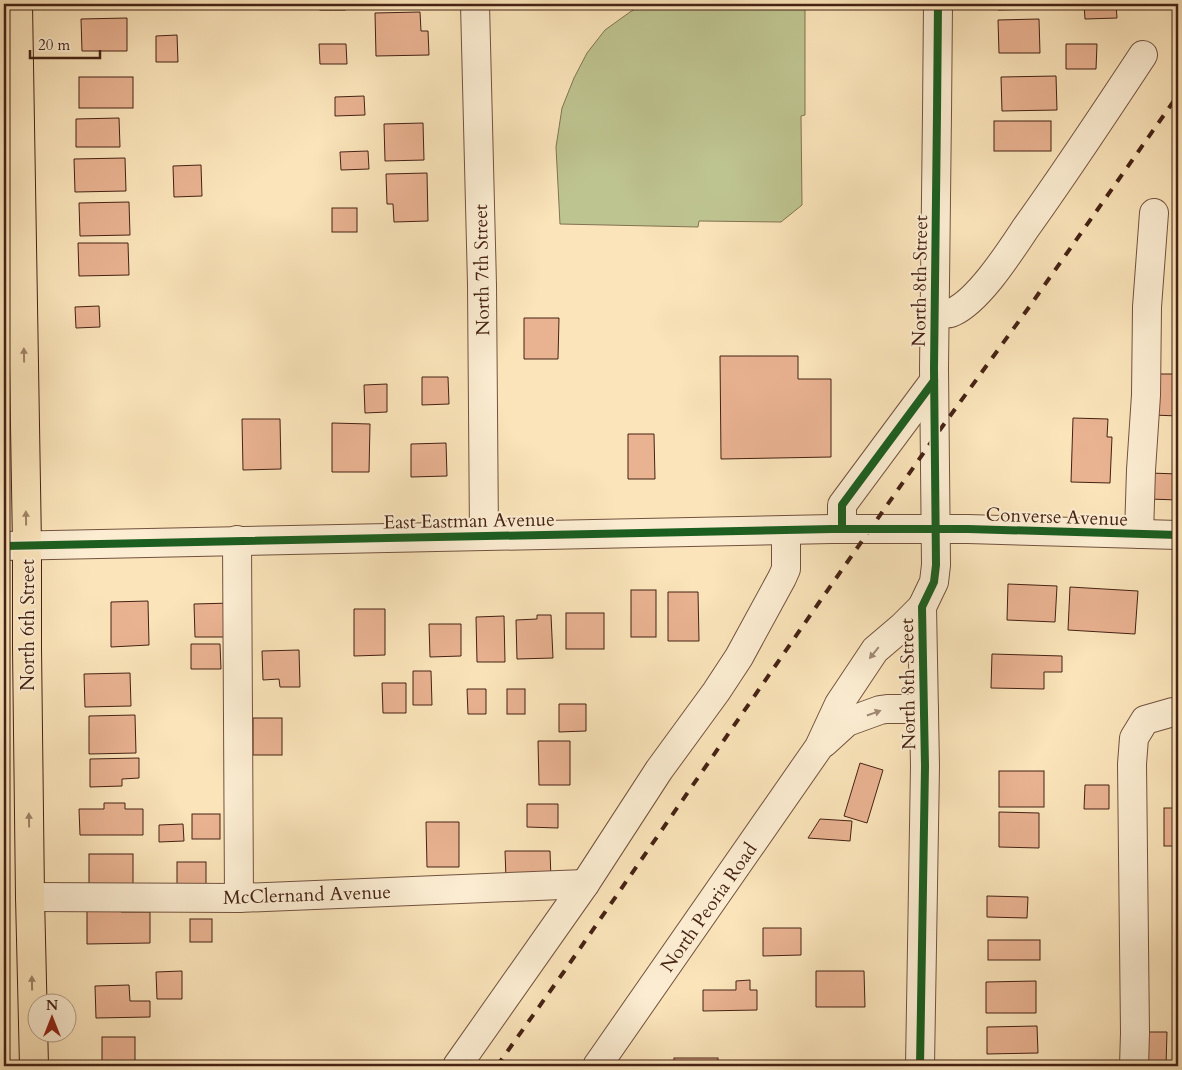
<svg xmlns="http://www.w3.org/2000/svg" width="1182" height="1070" viewBox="0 0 1182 1070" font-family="Cardo,serif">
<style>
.green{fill:#bec490;stroke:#827352}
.building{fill:#e9b291;stroke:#452214}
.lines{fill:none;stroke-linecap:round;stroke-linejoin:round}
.minor-casing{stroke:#72523e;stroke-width:30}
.major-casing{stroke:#452214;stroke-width:30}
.minor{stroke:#fcedd2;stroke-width:28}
.major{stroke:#fbe4ba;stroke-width:28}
.rail{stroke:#452214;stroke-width:4;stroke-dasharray:9 9;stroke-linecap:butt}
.cycleway-casing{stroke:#fcedd2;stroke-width:11}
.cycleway{stroke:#1b5e20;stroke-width:8}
.oneway{fill:#a08367}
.oneway2{fill:#a08873}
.labels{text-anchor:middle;stroke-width:4;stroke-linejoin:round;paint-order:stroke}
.street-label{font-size:19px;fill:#452214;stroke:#fcedd2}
</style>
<rect width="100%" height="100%" fill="#fbe4ba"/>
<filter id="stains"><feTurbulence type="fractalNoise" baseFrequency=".004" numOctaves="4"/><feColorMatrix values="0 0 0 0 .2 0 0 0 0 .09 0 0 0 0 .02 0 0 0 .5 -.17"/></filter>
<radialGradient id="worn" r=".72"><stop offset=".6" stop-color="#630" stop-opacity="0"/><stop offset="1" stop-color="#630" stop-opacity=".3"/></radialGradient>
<polygon class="green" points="644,4 805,4 805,115 801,116 802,205 781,222 699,221 698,227 560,224 556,147 562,108 574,78 587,53 605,30 630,12"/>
<g class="building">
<rect x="320" y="4" width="25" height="6"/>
<polygon points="998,4 1040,4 1041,9 998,10"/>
<polygon points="1084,4 1116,4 1117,18 1085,19"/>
<polygon points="420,12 421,31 428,31 429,55 376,56 375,13"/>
<polygon points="127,18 127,51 82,51 81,19"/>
<polygon points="1039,19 1040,53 999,53 998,20"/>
<polygon points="177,35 178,62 156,62 156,36"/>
<polygon points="319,44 346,44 347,64 320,64"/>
<polygon points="1066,44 1097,44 1096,69 1066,69"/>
<polygon points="1056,76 1057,110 1002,111 1001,77"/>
<rect x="79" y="77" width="54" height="31"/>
<polygon points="364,96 365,115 335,116 335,97"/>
<polygon points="119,118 120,147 76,147 76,119"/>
<rect x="994" y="121" width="57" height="30"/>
<polygon points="423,123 424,160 385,161 384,124"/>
<polygon points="368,151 369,169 341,170 340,152"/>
<polygon points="125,158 126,191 75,192 74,159"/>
<polygon points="201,165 202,196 174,197 173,166"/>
<polygon points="427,173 428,221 394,222 393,204 387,204 386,174"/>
<polygon points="129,202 130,235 80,236 79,203"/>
<rect x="332" y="208" width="25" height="24"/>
<polygon points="78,243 128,243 129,275 79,276"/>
<polygon points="99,306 100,327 76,328 75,307"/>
<polygon points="524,318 559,318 558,359 524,359"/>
<polygon points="720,356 798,356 798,379 831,379 831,457 721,459"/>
<polygon points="1154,374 1178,374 1178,416 1153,415"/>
<polygon points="422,377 448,377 449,404 422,405"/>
<polygon points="387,384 387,412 365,413 364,385"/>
<polygon points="1073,418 1108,419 1107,437 1112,437 1110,483 1071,482"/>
<polygon points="242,419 280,419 281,469 243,470"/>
<polygon points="332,423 370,424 369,472 332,472"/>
<polygon points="628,434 654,434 655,479 628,479"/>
<polygon points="446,443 447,476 411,477 411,444"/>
<polygon points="1150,473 1178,474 1178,500 1149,499"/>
<polygon points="1008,584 1057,586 1055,622 1007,620"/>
<polygon points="1070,587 1138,591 1135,634 1068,630"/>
<rect x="631" y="590" width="25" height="47"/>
<polygon points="668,592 698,592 699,641 668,641"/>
<polygon points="148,601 149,645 111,647 111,602"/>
<polygon points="232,603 232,637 195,637 194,604"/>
<polygon points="354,609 385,609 385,655 354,656"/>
<rect x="566" y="613" width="38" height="36"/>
<polygon points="537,615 551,615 553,658 517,659 516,620 537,619"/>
<polygon points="504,616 505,662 477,662 476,617"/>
<polygon points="429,624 461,624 461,656 430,657"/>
<polygon points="191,644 220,644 221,669 191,669"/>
<polygon points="299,650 300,687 280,687 279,679 263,680 262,651"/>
<polygon points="992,654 1062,656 1062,672 1044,672 1044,689 991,688"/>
<polygon points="413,671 431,671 432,705 413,705"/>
<polygon points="130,673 131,706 85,707 84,674"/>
<polygon points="382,683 406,683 406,713 383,713"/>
<polygon points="467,689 486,689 486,714 468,714"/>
<rect x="507" y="689" width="18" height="25"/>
<polygon points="559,704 586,704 586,731 559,732"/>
<polygon points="135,715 136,753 89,754 89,716"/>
<rect x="253" y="718" width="29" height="37"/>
<polygon points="538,741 570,741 570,785 539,785"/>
<polygon points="139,758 139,778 122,779 122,786 90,787 90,759"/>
<polygon points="860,763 883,770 867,823 844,816"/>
<rect x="999" y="771" width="45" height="36"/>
<polygon points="1085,785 1109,785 1109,809 1084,809"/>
<polygon points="104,803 125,803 125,809 143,809 143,835 80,835 79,809 104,809"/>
<polygon points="527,804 558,804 558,828 527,827"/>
<rect x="1164" y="808" width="14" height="38"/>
<polygon points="999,812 1039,813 1039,848 999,847"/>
<rect x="192" y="814" width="28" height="25"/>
<polygon points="820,819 852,821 850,841 808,838"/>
<polygon points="426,822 459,822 459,867 427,867"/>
<polygon points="183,824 184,841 159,842 159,825"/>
<polygon points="505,851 550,851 551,879 506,879"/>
<rect x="89" y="854" width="44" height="30"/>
<rect x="177" y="862" width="29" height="23"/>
<polygon points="987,896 1028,897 1027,918 987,917"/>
<polygon points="87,907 121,907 121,912 150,912 150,943 87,944"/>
<rect x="190" y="919" width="22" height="23"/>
<polygon points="763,928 801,928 801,955 763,956"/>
<rect x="988" y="940" width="52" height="20"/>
<polygon points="182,971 182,999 157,999 156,972"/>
<polygon points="816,971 864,971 865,1007 816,1007"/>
<polygon points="750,980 750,990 757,990 757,1010 703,1011 703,990 736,990 736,981"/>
<polygon points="1036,981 1036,1013 986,1013 986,982"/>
<polygon points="129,985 130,1001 150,1001 150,1017 96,1018 95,986"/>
<polygon points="1037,1026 1038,1053 987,1054 987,1027"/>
<polygon points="1144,1032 1167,1032 1166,1066 1144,1066"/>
<rect x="102" y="1037" width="33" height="29"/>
<rect x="674" y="1058" width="44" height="8"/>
</g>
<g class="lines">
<defs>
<g id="minor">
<polyline points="475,4 482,285 484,536"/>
<path d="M934,313C940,313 948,315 953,312C979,300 1009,253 1025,229C1066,172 1104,114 1143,55"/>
<polyline points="842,529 842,505 934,381"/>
<polyline points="1139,534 1141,470 1146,395 1147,307 1154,213"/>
<polyline points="237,540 239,898"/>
<polyline points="4,546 832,529 968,529 1178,535"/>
<polyline points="824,743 847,722 880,710 887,709 924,709"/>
<polyline points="30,897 239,898 585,884"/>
<polyline points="457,1066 585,884 659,770 716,692 739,657 782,578 786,569 786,530"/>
<polyline points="597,1066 819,747 839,704 875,650 902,627 922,607"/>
<polyline points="920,1066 925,766 922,607 934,582 936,565 934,369 937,113 938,4"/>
<polyline points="1134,1066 1135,1033 1132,764 1134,738 1145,720 1173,712 1178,712"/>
</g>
<polyline id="major" points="18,4 27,546 27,648 30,897 34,1066"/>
</defs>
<use href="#minor" class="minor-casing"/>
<use href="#major" class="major-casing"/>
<use href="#minor" class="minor"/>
<use href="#major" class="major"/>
<polyline class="rail" points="497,1066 563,973 818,604 934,438 1027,310 1178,95"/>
<defs>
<g id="cycleway">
<polyline points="842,529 842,505 934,381"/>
<polyline points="4,546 832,529 968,529 1178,535"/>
<polyline points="920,1066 925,766 922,607 934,582 936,565 934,369 937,113 938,4"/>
</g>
</defs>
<use href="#cycleway" class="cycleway-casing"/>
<use href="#cycleway" class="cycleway"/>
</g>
<defs><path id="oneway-solid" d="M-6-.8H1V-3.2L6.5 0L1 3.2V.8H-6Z" transform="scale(1.25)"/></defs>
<g class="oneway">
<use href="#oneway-solid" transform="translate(24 355) rotate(-91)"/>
<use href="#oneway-solid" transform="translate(26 518) rotate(-91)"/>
<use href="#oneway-solid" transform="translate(29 820) rotate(-91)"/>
<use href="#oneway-solid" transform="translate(32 983) rotate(-91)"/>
</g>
<g class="oneway2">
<use href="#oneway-solid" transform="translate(874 653) rotate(129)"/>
<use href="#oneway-solid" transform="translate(874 713) rotate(-19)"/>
</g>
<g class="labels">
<g class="street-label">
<text transform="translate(481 270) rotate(-91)" y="7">North 7th Street</text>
<text transform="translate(919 281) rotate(-89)" y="7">North 8th Street</text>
<text transform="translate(1057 516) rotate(2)" y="7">Converse Avenue</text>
<text transform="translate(469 520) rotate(-1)" y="7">East Eastman Avenue</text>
<text transform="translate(27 625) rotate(-90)" y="7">North 6th Street</text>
<text transform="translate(907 684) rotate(-91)" y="7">North 8th Street</text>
<text transform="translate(307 894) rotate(-2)" y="7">McClernand Avenue</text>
<text transform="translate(708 907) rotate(-55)" y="7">North Peoria Road</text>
</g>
</g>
<rect width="1182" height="1070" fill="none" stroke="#fbe4ba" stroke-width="20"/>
<rect x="5" y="5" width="1172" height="1060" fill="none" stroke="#452214" stroke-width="2.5"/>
<rect x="10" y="10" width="1162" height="1050" fill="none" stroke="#452214"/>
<g transform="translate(52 1018)"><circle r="24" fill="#fcedd2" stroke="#b39c86"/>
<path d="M0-4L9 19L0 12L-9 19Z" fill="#8f2418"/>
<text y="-8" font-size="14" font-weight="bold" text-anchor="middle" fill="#452214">N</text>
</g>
<path d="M30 50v8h70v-8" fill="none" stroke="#452214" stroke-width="2.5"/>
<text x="38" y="50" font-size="15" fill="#452214" stroke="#fcedd2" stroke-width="4" paint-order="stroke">20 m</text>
<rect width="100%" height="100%" filter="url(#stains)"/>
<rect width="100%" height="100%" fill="url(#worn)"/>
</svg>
